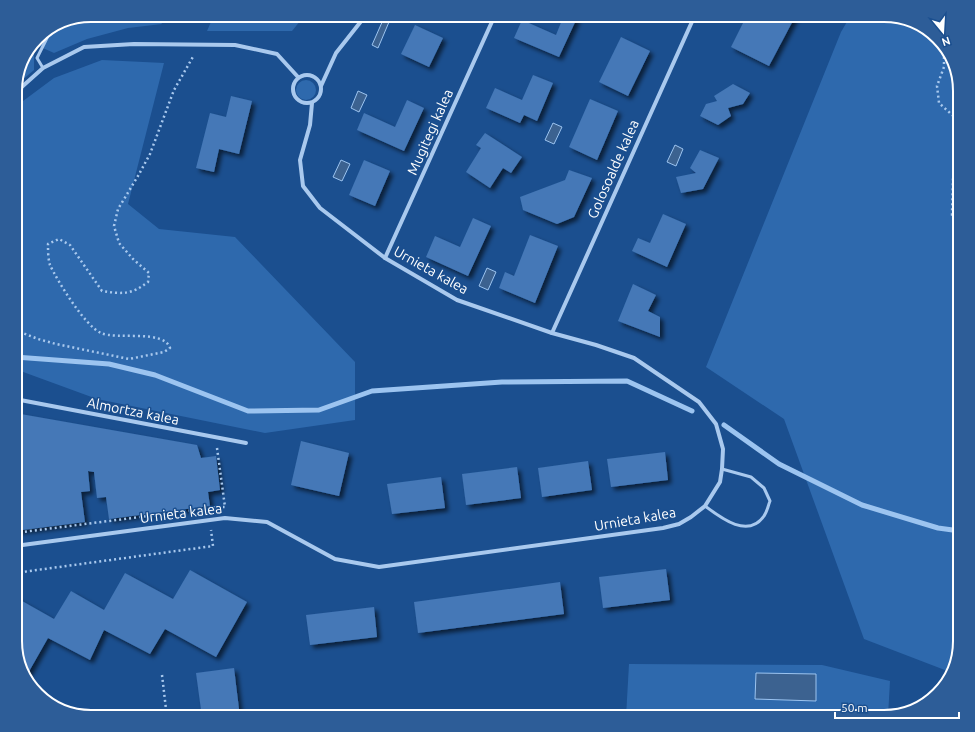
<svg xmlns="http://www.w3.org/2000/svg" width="975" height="732" viewBox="0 0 975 732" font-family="Ubuntu,sans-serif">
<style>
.green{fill:#2e69ad}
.water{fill:#3c6290;stroke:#9cc4f0}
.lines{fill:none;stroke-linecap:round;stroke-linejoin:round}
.stream{stroke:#9cc4f0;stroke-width:5}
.building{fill:#4478b7;filter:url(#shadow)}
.path{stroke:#a9c9ee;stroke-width:2.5;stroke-dasharray:2 3;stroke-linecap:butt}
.service{stroke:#a9c9ee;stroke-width:3}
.minor{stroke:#a9c9ee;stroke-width:4}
.labels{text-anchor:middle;stroke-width:3;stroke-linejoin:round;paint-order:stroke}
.street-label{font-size:14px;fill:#fff;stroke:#1b4f8f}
.rim{fill:none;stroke:#fff;stroke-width:2}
</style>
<defs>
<filter id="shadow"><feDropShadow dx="3.5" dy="3.5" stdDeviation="2" flood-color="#0009"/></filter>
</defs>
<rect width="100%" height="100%" fill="#1b4f8f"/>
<g class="green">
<polygon points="91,15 156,15 162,24 128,28 87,39 54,53 34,44 34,70 15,86 23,57 41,34"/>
<polygon points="214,15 305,15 292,31 207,31"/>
<polygon points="851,15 884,15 931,31 952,57 960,91 960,641 950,672 864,639 784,419 706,367 841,32"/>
<polygon points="102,60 164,63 128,204 159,229 235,237 355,362 355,420 265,433 97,399 15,369 15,107 54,78"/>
<circle cx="306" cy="90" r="10"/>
<polygon points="629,664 822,665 890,681 888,716 626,717"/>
</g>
<g class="water">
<polygon points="383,20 389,22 378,48 372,45"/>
<polygon points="358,91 367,95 359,112 351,108"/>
<polygon points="553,123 562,127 554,144 545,140"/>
<polygon points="675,145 683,149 676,166 667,162"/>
<polygon points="341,160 350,164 342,181 333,177"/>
<polygon points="487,268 496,272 488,290 479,286"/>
<polygon points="756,673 816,674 816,701 755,699"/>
</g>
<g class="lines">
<g class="stream">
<polyline points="15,357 109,364 155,375 248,411 319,410 372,391 502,382 627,381 692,411"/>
<polyline points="724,425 779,464 862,505 938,528 960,531"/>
</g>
</g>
<g class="building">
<polygon points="564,15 570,15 577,18 559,57 514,38 522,20 556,35"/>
<polygon points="747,15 796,15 769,66 731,47"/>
<polygon points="415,25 443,38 429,67 401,54"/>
<polygon points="621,37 650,51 628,96 599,82"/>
<polygon points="533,75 553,83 537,121 524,115 520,123 486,108 495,88 522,100"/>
<polygon points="733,84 750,93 743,104 728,108 731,116 718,125 700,116 706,104 717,101 714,96"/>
<polygon points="231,96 252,101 239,154 219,149 214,172 196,168 210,113 226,117"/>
<polygon points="590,99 618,111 597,160 569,147"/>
<polygon points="407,100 424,108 404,151 357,130 364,113 395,127"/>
<polygon points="485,133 522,157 511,173 503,168 490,188 466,172 481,148 476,145"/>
<polygon points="700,150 719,158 703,189 681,193 676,177 696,173 690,168"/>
<polygon points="364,160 390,171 375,206 349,195"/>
<polygon points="569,170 592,178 574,217 557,224 523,210 520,197 565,180"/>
<polygon points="663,214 686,224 667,267 632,251 638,238 650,243"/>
<polygon points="473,218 491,226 468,276 426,257 435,236 460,247"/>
<polygon points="530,235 558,246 535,303 499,288 505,272 514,276"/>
<polygon points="633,284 656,295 648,311 660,317 660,337 618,321"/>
<polygon points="15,413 197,445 201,458 216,456 220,490 208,492 210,506 109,519 106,497 97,498 94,472 88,471 90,491 81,492 85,522 15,531"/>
<polygon points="301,441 349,453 339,496 291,485"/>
<polygon points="665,452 668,480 611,487 607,459"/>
<polygon points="588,461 592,490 542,497 538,468"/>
<polygon points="517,467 521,498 466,505 462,474"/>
<polygon points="441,477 445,508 392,514 387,484"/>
<polygon points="666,569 670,600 603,608 599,577"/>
<polygon points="190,570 247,602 216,657 165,629 150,654 104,630 90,660 48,638 27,675 22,673 15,646 15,597 54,619 71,591 104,610 125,573 173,599"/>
<polygon points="560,582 564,614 418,633 414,602"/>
<polygon points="374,607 377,637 310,645 306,615"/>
<polygon points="234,668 240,717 202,717 196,673"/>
</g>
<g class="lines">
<g class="path">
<polyline points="944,47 944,67 937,86 939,103 960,122"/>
<polyline points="960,165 953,179 952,215 960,227"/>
<path d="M15,330L38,339L56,344L129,359L164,352L170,348C164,329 116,340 101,333C85,326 58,282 50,265C48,259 48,250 48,244L59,239L70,245L102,291C122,294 131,295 148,282L149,273L133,259L119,243L114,226L118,209L138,176L150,154L174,90L194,55"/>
<polyline points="217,448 225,507 223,507"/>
<polyline points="15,533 218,507"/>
<polyline points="15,573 213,546 211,530"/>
<polyline points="162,675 166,709"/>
</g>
<g class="service">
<polyline points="43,68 37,58 48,36 54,29"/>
<path d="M705,506C721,518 748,539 764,516C767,512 768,506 770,501L764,488L751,477L722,469"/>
</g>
<g class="minor">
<circle cx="307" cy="89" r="14"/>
<polyline points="321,86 336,53 366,15"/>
<polyline points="15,93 43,68 84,47 134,44 235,45 277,54 298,77"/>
<polyline points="385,258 495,15"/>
<polyline points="552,333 695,15"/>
<polyline points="15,399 246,443"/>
<polyline points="15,546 225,518 267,522 335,559 379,567 663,528 679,524 691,517 705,506 720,482 722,469 723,449 716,424 699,402 634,358 596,345 552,333 457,300 385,258 320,208 303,186 300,160 310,125 312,103"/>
</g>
</g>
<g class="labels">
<g class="street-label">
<text transform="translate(430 132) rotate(-66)" y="5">Mugitegi kalea</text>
<text transform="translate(613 169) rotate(-66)" y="5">Golosoalde kalea</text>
<text transform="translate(431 270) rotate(29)" y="5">Urnieta kalea</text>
<text transform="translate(133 411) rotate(11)" y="5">Almortza kalea</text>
<text transform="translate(181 513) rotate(-7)" y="5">Urnieta kalea</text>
<text transform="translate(635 519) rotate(-10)" y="5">Urnieta kalea</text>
</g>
</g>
<path d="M0 0H975V732H0ZM91 22H884A69 69 0 0 1 953 91V641A69 69 0 0 1 884 710H91A69 69 0 0 1 22 641V91A69 69 0 0 1 91 22Z" fill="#2d5d98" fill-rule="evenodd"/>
<path class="rim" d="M91 22H884A69 69 0 0 1 953 91V641A69 69 0 0 1 884 710H91A69 69 0 0 1 22 641V91A69 69 0 0 1 91 22Z"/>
<g transform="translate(943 32) rotate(162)" stroke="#1b4f8f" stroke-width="3" paint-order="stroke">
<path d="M0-3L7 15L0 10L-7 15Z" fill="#ffffff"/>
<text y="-6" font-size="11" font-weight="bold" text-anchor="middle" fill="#ffffff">N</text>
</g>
<path d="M835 712v6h124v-6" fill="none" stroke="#ffffff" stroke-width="2"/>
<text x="841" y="712" font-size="12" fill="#ffffff" stroke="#1b4f8f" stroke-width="3" paint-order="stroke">50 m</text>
</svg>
